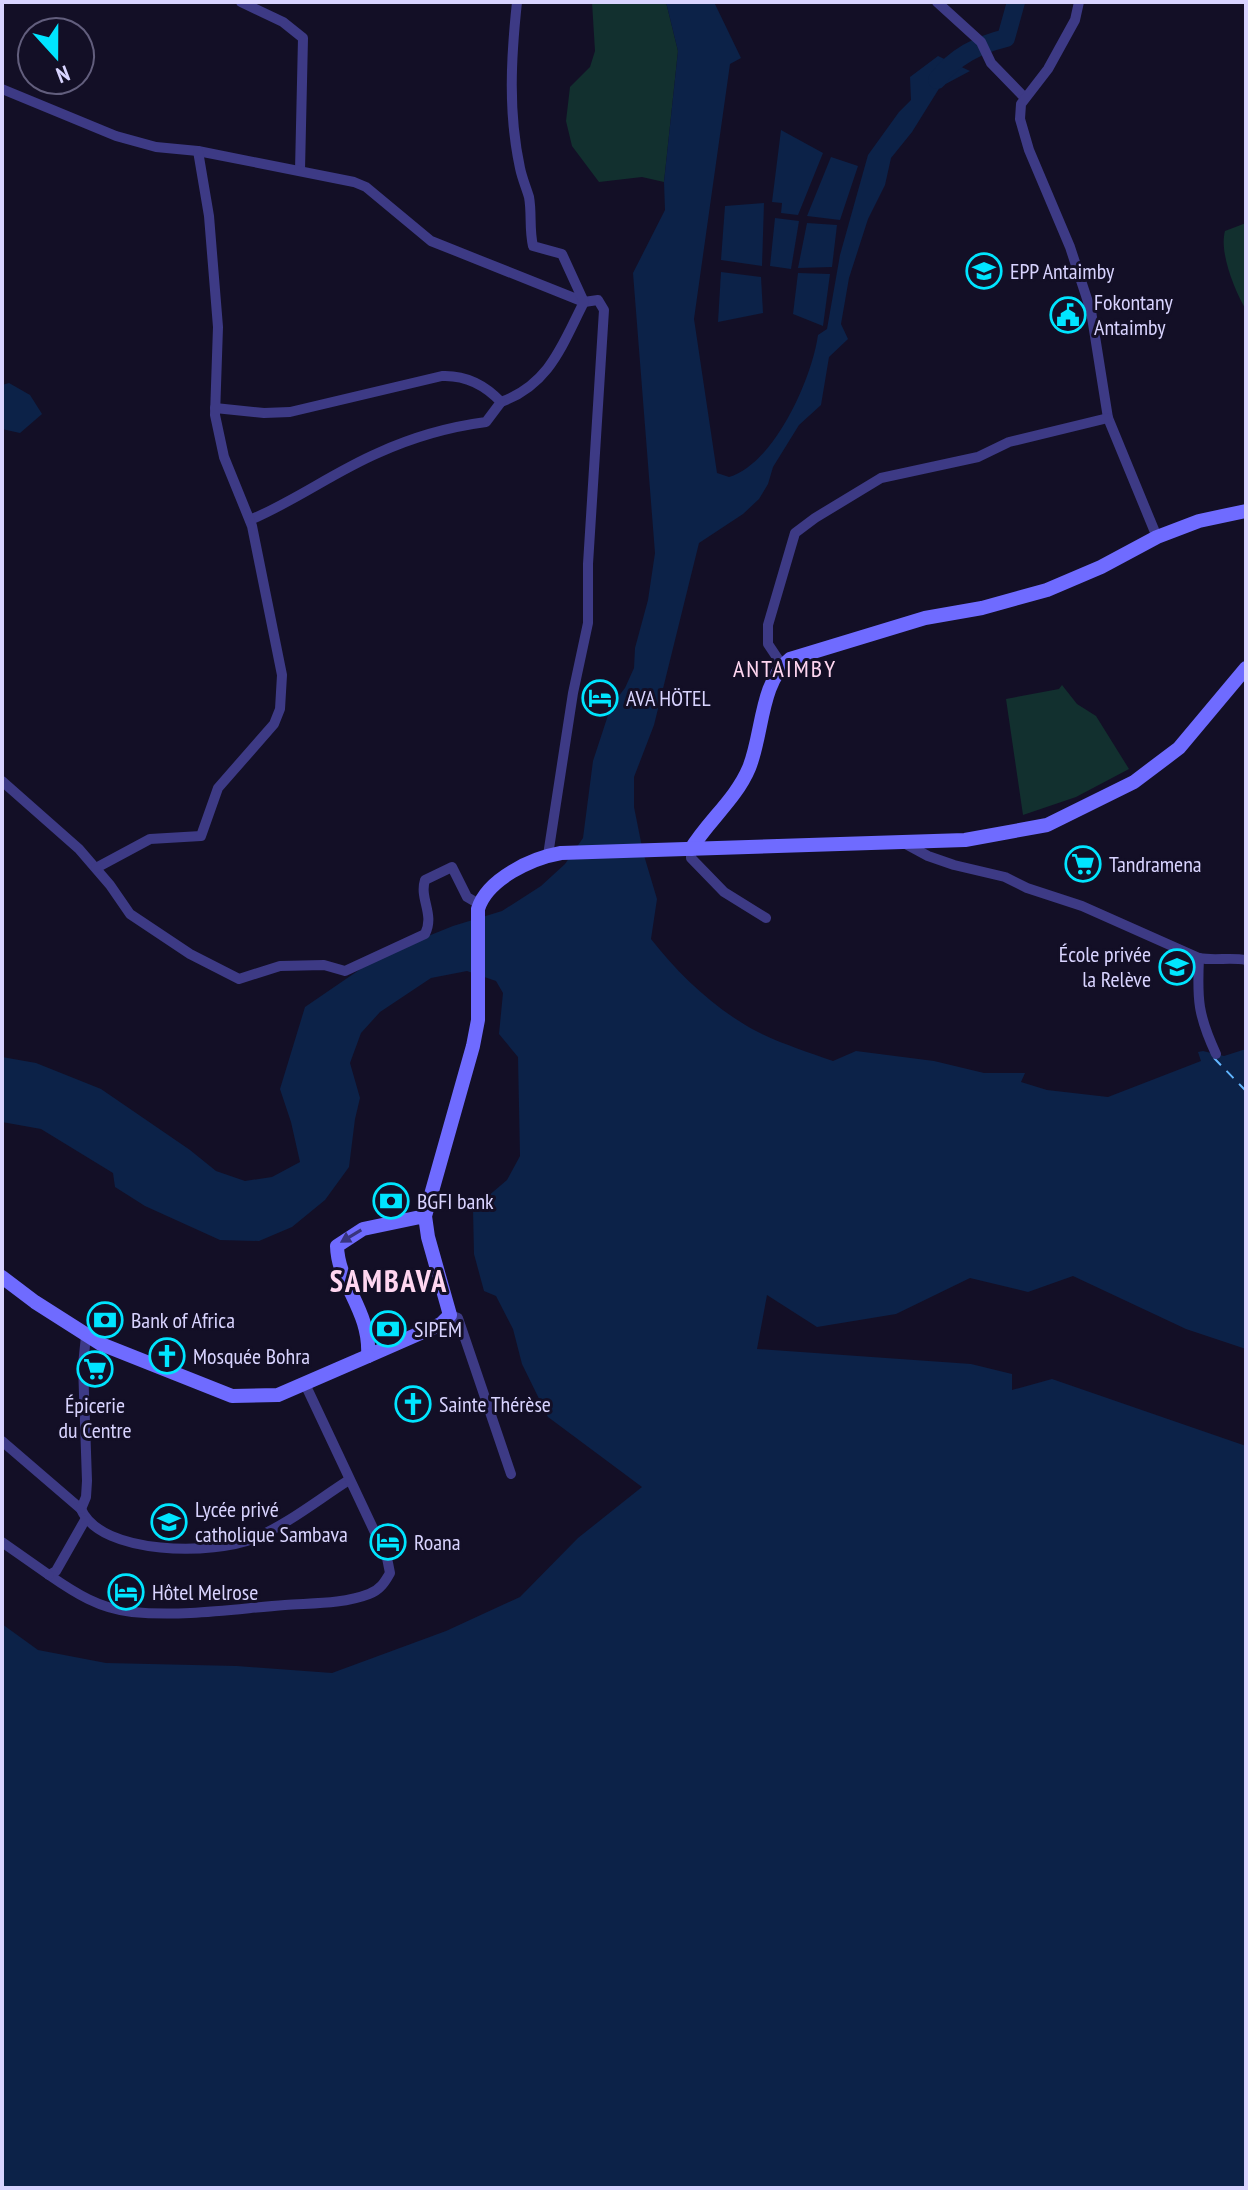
<svg xmlns="http://www.w3.org/2000/svg" width="1248" height="2190" viewBox="0 0 1248 2190" font-family="'PT Sans Narrow',sans-serif">
<style>
.green{fill:#12302f}
.water{fill:#0c2248}
.lines{fill:none;stroke-linecap:round;stroke-linejoin:round}
.river{stroke:#0c2248;stroke-width:18}
.ferry{stroke:#62b6ff;stroke-width:2;stroke-dasharray:10 8;stroke-linecap:butt}
.street{stroke:#3d3a85;stroke-width:10}
.secondary{stroke:#6f6bff;stroke-width:14}
.oneway{fill:#38347d}
.labels{text-anchor:middle;stroke-width:6;stroke-linejoin:round;paint-order:stroke}
.poi-label{font-size:22px;fill:#d9d4ff;stroke:#130f26;text-anchor:start}
.neighbourhood-label{font-size:24px;letter-spacing:2px;fill:#ffd6f0;stroke:#130f26}
.district-label{font-size:30px;font-weight:bold;letter-spacing:2px;fill:#ffd6f0;stroke:#130f26}
</style>
<rect width="100%" height="100%" fill="#130f26"/>
<g class="green">
<polygon points="592,2 666,2 678,51 664,182 642,177 599,182 572,146 566,121 570,87 590,67 595,51"/>
<path d="M1246,223V310C1235,291 1219,253 1225,231Z"/>
<polygon points="1062,685 1077,704 1096,716 1129,769 1076,797 1023,815 1006,699 1059,689"/>
</g>
<g class="water">
<path d="M666,2H714L741,58L730,64L694,319L717,473L729,477C775,463 812,378 818,335L827,329L840,255L868,155L899,112L911,100L910,77L938,56L970,71L940,87L912,132L891,158L885,185L868,219L849,278L841,324L848,339L829,357L821,405L799,425L773,467L768,484L759,499L743,514L699,543L654,725L634,777V807L643,852L657,899L651,939C679,975 717,1011 758,1032C782,1044 808,1052 833,1061L856,1051L934,1061L984,1073H1025L1021,1082L1047,1090L1108,1097L1201,1061L1198,1052L1203,1051L1224,1056L1246,1049V1349L1186,1329L1073,1276L1028,1292L970,1278L896,1314L817,1327L767,1295L757,1349L971,1364L1012,1374V1390L1052,1379L1246,1446V2188H2V1624L38,1650L106,1663L237,1666L332,1673L446,1631L520,1597L578,1538L642,1487L548,1417L522,1364L513,1329L496,1296L484,1291L474,1254L473,1209L507,1180L520,1156L518,1057L499,1034L503,993L496,981L467,971L431,978L380,1012L361,1033L350,1063L360,1098L355,1119L349,1167L325,1200L292,1227L259,1241L220,1240L145,1206L115,1187L113,1173L41,1129L2,1122V1057L36,1063L101,1089L190,1150L216,1171L245,1181L272,1177L300,1162L291,1122L280,1089L305,1007L381,955L453,926L502,911L541,886L565,864L583,838L593,761L611,706L625,688L634,668L635,648L648,600L655,553L633,273L665,210L664,182L678,51Z"/>
<polygon points="781,130 823,153 798,215 781,213 782,203 772,202"/>
<polygon points="831,157 858,166 840,220 807,216"/>
<polygon points="764,203 762,266 721,260 725,206"/>
<polygon points="775,218 799,221 791,269 770,266"/>
<polygon points="807,223 837,225 832,267 798,268"/>
<polygon points="721,272 761,277 763,313 718,322"/>
<polygon points="798,273 830,274 823,326 793,314"/>
<polygon points="9,383 30,395 42,414 20,433 2,429 2,385"/>
</g>
<g class="lines">
<path class="river" d="M937,80C955,56 978,45 1006,38L1016,2"/>
<polyline class="ferry" points="1214,1058 1246,1091"/>
<g class="street">
<polyline points="241,2 283,22 303,38 300,170"/>
<polyline points="937,2 981,42 991,63 1025,98"/>
<polyline points="1079,2 1075,20 1048,69 1021,104 1020,119 1029,150 1070,247 1091,311 1108,418 1157,537"/>
<polyline points="2,89 116,136 156,147 198,151 354,182 366,187 431,241 584,302 598,300 604,310 588,564 588,623 573,693 548,855"/>
<path d="M501,402C550,384 562,345 584,302L562,254L533,246C529,229 532,213 529,197C526,187 522,178 520,168C508,112 511,58 517,2"/>
<path d="M215,408L264,413L290,412L442,376C466,375 485,385 501,402L486,422C448,427 413,437 378,453C334,472 295,501 250,520"/>
<polyline points="782,665 768,644 768,625 795,533 815,518 881,478 978,457 1009,442 1108,418"/>
<path d="M2,781L79,849L110,885L130,914L190,954L239,979L280,966L324,965L345,971L425,934C435,914 419,899 425,880L452,867L467,897L479,904"/>
<path d="M904,843L928,856L954,865L1005,877L1027,888L1082,906L1199,958C1197,1000 1198,1015 1216,1054"/>
<polyline points="691,849 691,858 724,892 766,918"/>
<polyline points="96,868 150,839 201,836 218,788 274,724 280,709 282,675 252,526 224,457 215,415 218,327 209,216 198,151"/>
<path d="M1199,958C1215,961 1230,957 1246,960"/>
<polyline points="450,1315 458,1318 511,1474"/>
<path d="M2,1441L81,1509C101,1556 215,1555 255,1538C288,1524 319,1499 349,1480"/>
<polyline points="81,1509 86,1497 87,1481 83,1365 86,1336"/>
<path d="M85,1520L56,1571L49,1575C75,1593 100,1609 132,1612C183,1617 234,1609 285,1605C312,1603 343,1604 369,1594C380,1590 385,1582 390,1573L387,1558L305,1384"/>
<polyline points="2,1542 49,1575"/>
</g>
<g class="secondary">
<path d="M691,849C708,821 736,799 749,768C763,734 760,682 790,659L925,618L982,608L1047,590L1101,567L1157,537L1199,521L1246,511"/>
<path d="M425,1216L363,1229L337,1246C338,1285 371,1311 368,1356L441,1324L450,1315L428,1237L425,1216L473,1046L478,1020V909C487,879 532,858 561,853L965,840L1047,825L1134,782L1179,748L1246,668"/>
<polyline points="2,1277 35,1302 101,1344 232,1396 278,1395 368,1356"/>
</g>
</g>
<defs><path id="oneway-solid" d="M-6-.8H1V-3.2L6.5 0L1 3.2V.8H-6Z" transform="scale(2)"/></defs>
<use class="oneway" href="#oneway-solid" transform="translate(351 1236) rotate(149)"/>
<defs>
<symbol id="school-ring" viewBox="-11 -11 22 22"><circle r="9.5" fill="#130f26" stroke="#00e5ff" stroke-width="1.5"/><path d="M0-5L7-2L0 1L-7-2ZM-4 1L0 2.5L4 1V4Q0 6-4 4Z" fill="#00e5ff"/></symbol>
<symbol id="civic-ring" viewBox="-11 -11 22 22"><circle r="9.5" fill="#130f26" stroke="#00e5ff" stroke-width="1.5"/><path d="M-.6-6.5H3V-4.5H.6V-3L4-1V1h2V6H-6V1h2V-1L-.6-3ZM-1.2 2.5V6h2.4V2.5Z" fill="#00e5ff"/></symbol>
<symbol id="hotel-ring" viewBox="-11 -11 22 22"><circle r="9.5" fill="#130f26" stroke="#00e5ff" stroke-width="1.5"/><path d="M-6-4.5h1.5V1H6V5H4.5V3h-9V5H-6ZM-4 0a1.8 1.8 0 1 1 3.6 0ZM.5 0V-2.5h3Q6-2.5 6 0Z" fill="#00e5ff"/></symbol>
<symbol id="supermarket-ring" viewBox="-11 -11 22 22"><circle r="9.5" fill="#130f26" stroke="#00e5ff" stroke-width="1.5"/><path d="M-6-5.5h2.5l.6 2H6L4.5 2H-2.5L-4.4-4H-6ZM-1.5 3.2a1.3 1.3 0 1 0 .1 0ZM3 3.2a1.3 1.3 0 1 0 .1 0Z" fill="#00e5ff"/></symbol>
<symbol id="bank-ring" viewBox="-11 -11 22 22"><circle r="9.5" fill="#130f26" stroke="#00e5ff" stroke-width="1.5"/><path d="M-6-4H6V4H-6ZM0-2.3a2.3 2.3 0 1 0 0 4.6a2.3 2.3 0 1 0 0-4.6Z" fill="#00e5ff"/></symbol>
<symbol id="church-ring" viewBox="-11 -11 22 22"><circle r="9.5" fill="#130f26" stroke="#00e5ff" stroke-width="1.5"/><path d="M-1.2-6h2.4v3.5h3.3v2.4h-3.3V6h-2.4V-.1h-3.3v-2.4h3.3Z" fill="#00e5ff"/></symbol>
</defs>
<g fill-rule="evenodd">
<use href="#school-ring" x="964" y="251" width="40" height="40"/>
<use href="#civic-ring" x="1048" y="295" width="40" height="40"/>
<use href="#hotel-ring" x="580" y="678" width="40" height="40"/>
<use href="#supermarket-ring" x="1063" y="844" width="40" height="40"/>
<use href="#school-ring" x="1157" y="947" width="40" height="40"/>
<use href="#bank-ring" x="371" y="1181" width="40" height="40"/>
<use href="#bank-ring" x="85" y="1300" width="40" height="40"/>
<use href="#bank-ring" x="368" y="1309" width="40" height="40"/>
<use href="#church-ring" x="147" y="1336" width="40" height="40"/>
<use href="#supermarket-ring" x="75" y="1349" width="40" height="40"/>
<use href="#church-ring" x="393" y="1384" width="40" height="40"/>
<use href="#school-ring" x="149" y="1502" width="40" height="40"/>
<use href="#hotel-ring" x="368" y="1522" width="40" height="40"/>
<use href="#hotel-ring" x="106" y="1572" width="40" height="40"/>
</g>
<g class="labels">
<g class="poi-label">
<text x="1010" y="279">EPP Antaimby</text>
<text x="1094" y="310">Fokontany<tspan x="1094" dy="25">Antaimby</tspan></text>
<text x="626" y="706">AVA HÖTEL</text>
<text x="1109" y="872">Tandramena</text>
<text x="1151" y="962" text-anchor="end">École privée<tspan x="1151" dy="25">la Relève</tspan></text>
<text x="417" y="1209">BGFI bank</text>
<text x="131" y="1328">Bank of Africa</text>
<text x="414" y="1337">SIPEM</text>
<text x="193" y="1364">Mosquée Bohra</text>
<text x="439" y="1412">Sainte Thérèse</text>
<text x="95" y="1413" text-anchor="middle">Épicerie<tspan x="95" dy="25">du Centre</tspan></text>
<text x="195" y="1517">Lycée privé<tspan x="195" dy="25">catholique Sambava</tspan></text>
<text x="414" y="1550">Roana</text>
<text x="152" y="1600">Hôtel Melrose</text>
</g>
<g class="neighbourhood-label">
<text x="785" y="677">ANTAIMBY</text>
</g>
<g class="district-label">
<text x="389" y="1292">SAMBAVA</text>
</g>
</g>
<rect width="1248" height="2190" fill="none" stroke="#d9d4ff" stroke-width="8"/>
<g transform="translate(56 56) rotate(159)"><circle r="38" fill="#130f26" stroke="#625e7d" stroke-width="2"/>
<path d="M0-6L14 30L0 20L-14 30Z" fill="#00e5ff"/>
<text y="-12" font-size="22" font-weight="bold" text-anchor="middle" fill="#d9d4ff">N</text>
</g>
</svg>
